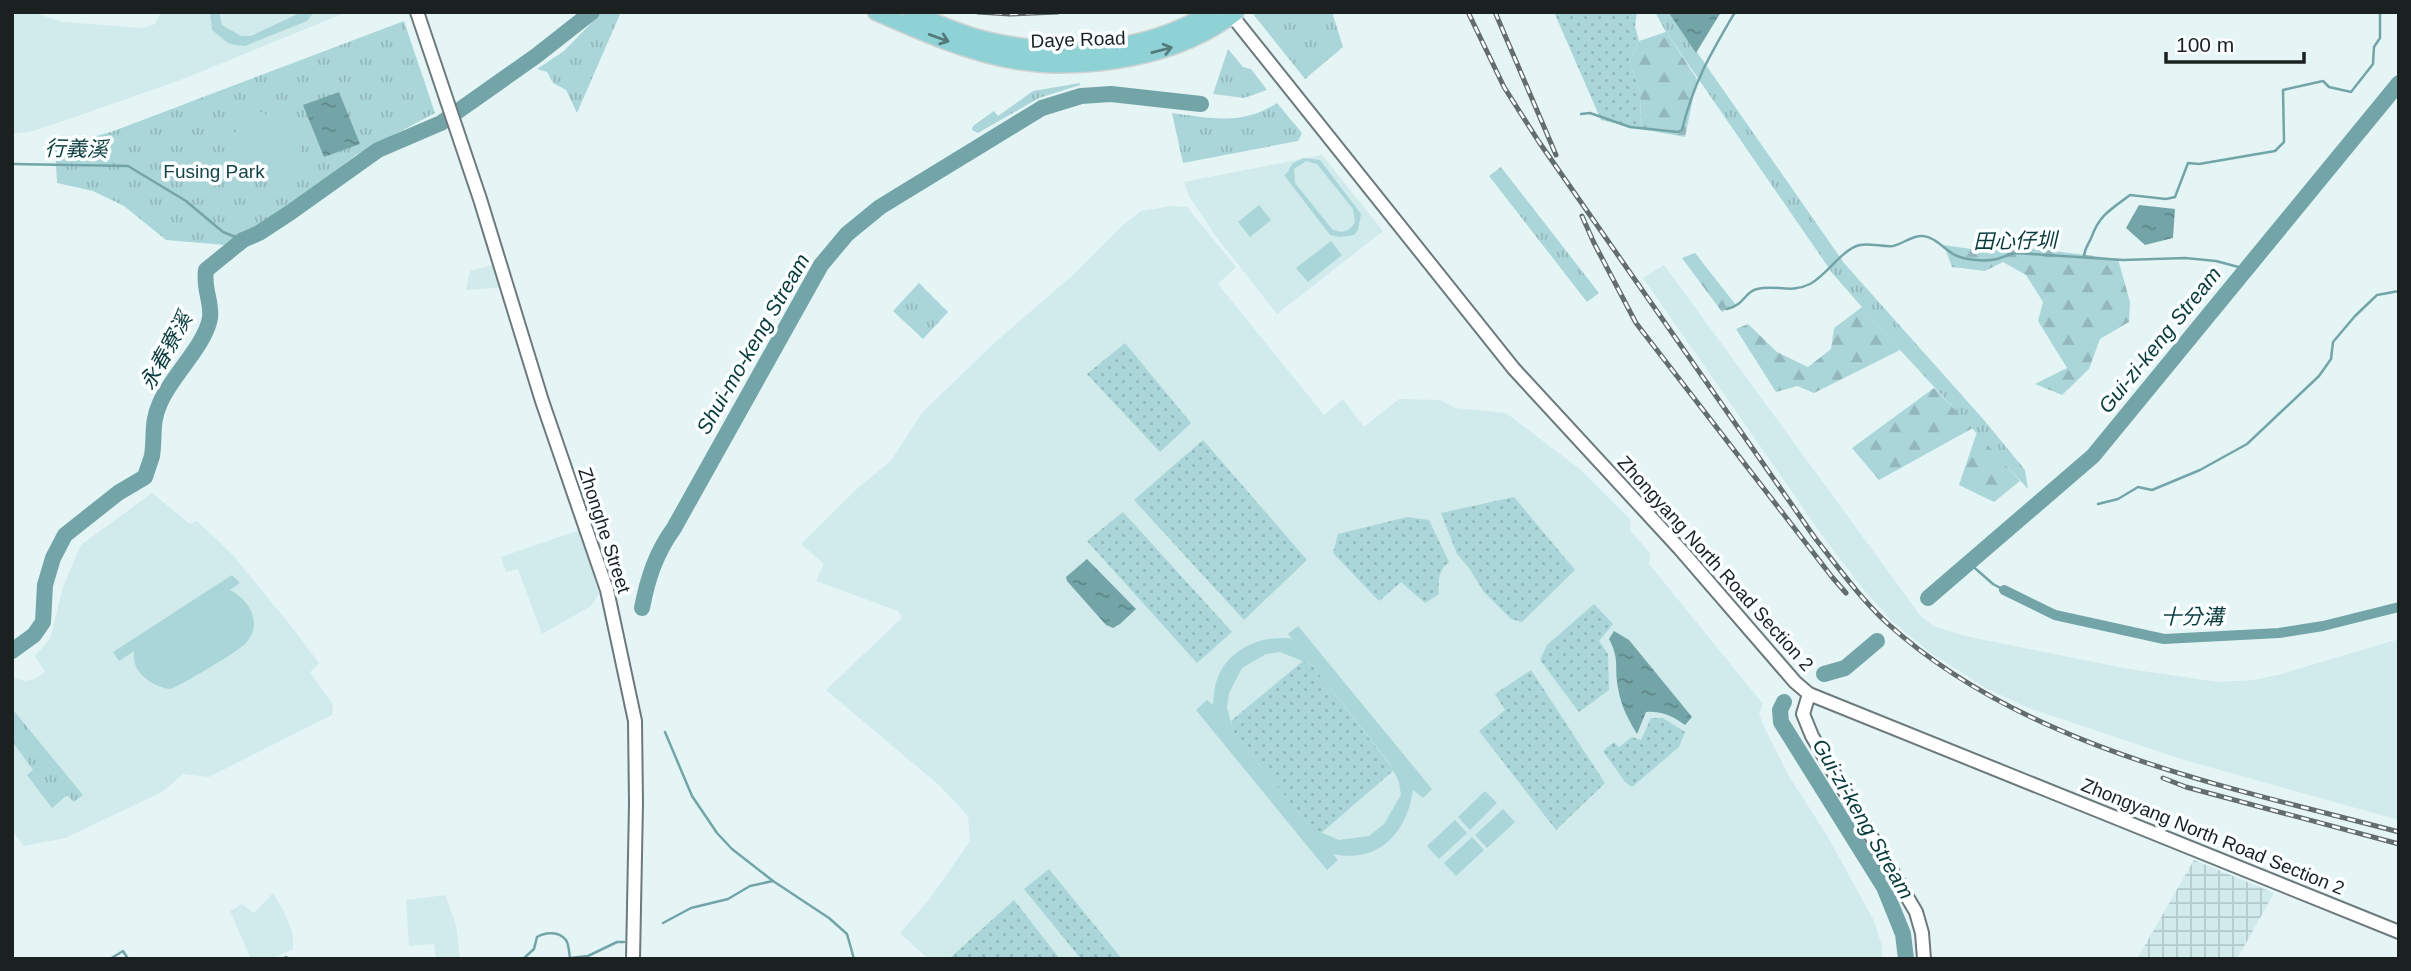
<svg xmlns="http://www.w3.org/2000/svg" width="2411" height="971" viewBox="0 0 2411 971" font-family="Helvetica,'Noto Sans TC',sans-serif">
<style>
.built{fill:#d1eaeb}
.industrial{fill:url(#industrial-grid)}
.grass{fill:url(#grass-dots)}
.forest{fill:url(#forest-firs)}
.park{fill:url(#park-tufts)}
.garden{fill:#abd6d9;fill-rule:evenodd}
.water{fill:url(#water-ripples)}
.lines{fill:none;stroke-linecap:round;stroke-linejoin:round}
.stream{stroke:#73a5a8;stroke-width:2.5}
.canal{stroke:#73a5a8;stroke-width:10}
.river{stroke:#73a5a8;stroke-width:16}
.minor-casing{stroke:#6c7a7b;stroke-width:16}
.major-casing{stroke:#d1d3d3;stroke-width:19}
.minor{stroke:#fff;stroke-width:12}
.major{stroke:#8fd2d6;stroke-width:16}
.rail-casing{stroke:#646d6d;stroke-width:5}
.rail{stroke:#fcffff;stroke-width:2.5;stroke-dasharray:8;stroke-linecap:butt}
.oneway{stroke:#557a7c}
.labels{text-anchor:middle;stroke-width:7;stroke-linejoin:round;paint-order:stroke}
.street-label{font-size:19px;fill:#1b2121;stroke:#fcffff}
.park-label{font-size:19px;fill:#164548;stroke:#fcffff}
.water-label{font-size:21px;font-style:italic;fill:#093b3d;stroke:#fcffff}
</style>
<defs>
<pattern id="industrial-grid" width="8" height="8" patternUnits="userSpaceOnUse" patternTransform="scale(1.75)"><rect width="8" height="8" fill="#d1eaeb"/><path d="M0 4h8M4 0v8" fill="none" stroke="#b3c8c9"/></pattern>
<pattern id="grass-dots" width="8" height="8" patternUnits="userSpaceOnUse" patternTransform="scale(1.75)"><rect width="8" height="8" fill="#abd6d9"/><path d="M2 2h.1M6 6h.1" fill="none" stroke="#93b7ba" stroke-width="1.8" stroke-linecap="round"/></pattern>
<pattern id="forest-firs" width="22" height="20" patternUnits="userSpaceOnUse" patternTransform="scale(1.75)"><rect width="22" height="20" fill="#abd6d9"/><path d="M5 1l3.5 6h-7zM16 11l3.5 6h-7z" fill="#93b7ba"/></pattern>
<pattern id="park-tufts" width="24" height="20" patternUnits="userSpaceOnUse" patternTransform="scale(1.75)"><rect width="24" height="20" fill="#abd6d9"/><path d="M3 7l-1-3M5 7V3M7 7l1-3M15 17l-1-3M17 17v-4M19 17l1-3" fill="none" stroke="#93b7ba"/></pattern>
<pattern id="water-ripples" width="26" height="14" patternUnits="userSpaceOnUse" patternTransform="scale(1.75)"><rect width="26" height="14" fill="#73a5a8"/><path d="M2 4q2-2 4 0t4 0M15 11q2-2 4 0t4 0" fill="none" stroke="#5e8688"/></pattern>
</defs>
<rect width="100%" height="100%" fill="#e5f5f5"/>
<g class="built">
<polygon points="12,12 31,12 63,22 143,28 155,24 161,12 342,12 342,14 183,79 69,119 33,131 12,134"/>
<polygon points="1322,155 1383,231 1277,314 1215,235 1189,196 1184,182"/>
<polygon points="1172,206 1187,207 1236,267 1218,284 1324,415 1343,399 1364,427 1399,399 1440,400 1455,408 1506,413 1581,470 1631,520 1630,530 1650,553 1649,564 1763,704 1759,714 1766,731 1790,778 1828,837 1874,921 1882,946 1882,959 928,959 900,933 928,901 970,841 968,816 940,786 826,690 902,618 898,611 816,581 824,564 801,544 860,486 891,461 922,413 991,346 1075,273 1122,226 1141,211"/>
<polygon points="496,264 503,287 466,290 470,271"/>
<polygon points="1664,265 1920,615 1933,626 1965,636 2129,669 2218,682 2253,680 2278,675 2399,639 2399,820 2184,760 2026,707 1986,688 1928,651 1891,620 1864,590 1827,542 1643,278"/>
<polygon points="152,493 190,524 197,521 231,553 291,626 319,663 310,672 333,705 332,715 209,777 183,774 162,792 65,838 24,846 12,830 12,678 26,681 35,679 45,672 35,656 50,639 63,587 81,545"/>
<polygon points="580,530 599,594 591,606 542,634 518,569 506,572 501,557"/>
<polygon points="273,893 285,914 293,935 293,949 272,959 251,959 230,911 242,904 254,913"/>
<polygon points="445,895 456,925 460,959 436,959 434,944 409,946 406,900"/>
</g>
<polygon class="industrial" points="2194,860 2274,893 2237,959 2137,959"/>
<g class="grass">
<polygon points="1554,12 1637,12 1635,26 1639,41 1629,61 1640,91 1641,129 1601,120"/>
<polygon points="1125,343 1191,423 1160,452 1087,374"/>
<polygon points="1203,440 1307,560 1244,620 1134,500"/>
<polygon points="1514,497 1575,570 1522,622 1511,619 1484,592 1469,568 1457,554 1441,513"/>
<polygon points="1123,512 1232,632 1197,663 1087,541"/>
<path d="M1407,517L1429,520L1449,562C1438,570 1438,581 1439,594L1425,603L1401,582L1379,601L1333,553L1338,534Z"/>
<polygon points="1594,604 1613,624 1599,641 1608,654 1609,690 1579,712 1540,660 1547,645"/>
<polygon points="1303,661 1312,665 1394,770 1320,834 1311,828 1234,733 1231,721"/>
<polygon points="1531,670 1605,783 1556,830 1479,731 1505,710 1495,694"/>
<polygon points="1651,718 1663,718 1685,732 1679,747 1632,787 1625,782 1603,751 1614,742 1619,747 1632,737 1641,740"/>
<polygon points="1049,869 1122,959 1081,959 1024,889"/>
<polygon points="1014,900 1060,959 949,959"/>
</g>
<g class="forest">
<polygon points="1666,32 1697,79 1685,137 1641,129 1640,91 1629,61 1639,41"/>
<polygon points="1993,236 2023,247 2118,259 2130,302 2129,322 2100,339 2089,369 2062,395 2035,384 2067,368 2038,321 2043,302 2026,275 2003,262 1985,271 1952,267 1944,245 1984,251"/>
<polygon points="1695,253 1736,305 1722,312 1682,258"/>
<polygon points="1862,307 1900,350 1814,393 1797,386 1776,392 1736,329 1748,324 1777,352 1808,367 1831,349 1834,328"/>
<polygon points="1934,388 1973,428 1879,480 1852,448"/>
<polygon points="1977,432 2020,481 1994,502 1959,485"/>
</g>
<g class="park">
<polygon points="602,12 621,12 577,113 566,90 553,83 547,72 537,69 564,51"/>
<polygon points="1255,12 1332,12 1343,47 1305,79 1253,14"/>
<polygon points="1655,12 1669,12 1844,263 1984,420 2025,470 2028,489 1890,339 1833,274 1666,32"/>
<polygon points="404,21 435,113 356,155 237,246 166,240 124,206 93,191 57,183 55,147 111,132"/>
<polygon points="1228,49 1243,67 1251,69 1267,90 1244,98 1213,94"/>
<polygon points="1080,83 1080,85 1039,98 978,133 972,130 973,126 994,111 998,116 1033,91"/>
<path d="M1277,103L1302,133L1298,141L1183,163L1172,113C1212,118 1241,126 1277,103Z"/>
<polygon points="1501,167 1599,293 1587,302 1489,176"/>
<polygon points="919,283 948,312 923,339 893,311"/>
<polygon points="14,711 83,795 74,802 67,795 52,808 27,775 33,770 12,741 12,713"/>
</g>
<g class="garden">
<polygon points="210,12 219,12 222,25 241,36 251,36 302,12 314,12 307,21 245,46 236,45 228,43 212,30"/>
<polygon points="247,106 308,134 283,187 223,159"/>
<path d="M1303,158L1320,160L1361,214L1358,230L1354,235L1340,237L1330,235L1284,175L1288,172L1292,164ZM1306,161L1317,164L1353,209L1355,222C1350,232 1341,234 1332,229L1295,183L1294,169Z"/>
<polygon points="1259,205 1271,220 1250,237 1238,222"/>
<polygon points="1331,241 1342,255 1308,282 1296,268"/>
<path d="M232,575L240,583L230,590C250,600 264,625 245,644C237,652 182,685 170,689C151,686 131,672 134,651L119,661L113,652Z"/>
<path d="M1298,626L1432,789L1423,798L1413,790C1407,832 1379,864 1333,854L1338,860L1327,870L1196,710L1207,700L1213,705C1214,696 1214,686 1218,677C1229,649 1263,634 1292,639L1288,634ZM1280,652L1312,665L1390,764L1399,782L1401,795L1384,824L1369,836L1339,840L1311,828L1234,733L1227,708L1229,693L1242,668L1266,654Z"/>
<polygon points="1485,791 1497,803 1470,830 1458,817"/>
<polygon points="1503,809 1515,822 1487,848 1475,835"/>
<polygon points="1455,820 1467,833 1439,859 1427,846"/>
<polygon points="1472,837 1484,850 1456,876 1444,863"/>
</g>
<g class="water">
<polygon points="1721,12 1696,53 1669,13 1669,12"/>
<polygon points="339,92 360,144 324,157 303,105"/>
<polygon points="2139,205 2175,209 2173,238 2145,245 2126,228"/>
<polygon points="1087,559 1136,609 1120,624 1113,628 1106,625 1067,581 1066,577"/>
<path d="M1614,631L1629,640L1692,717L1685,725C1672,716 1662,711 1646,712L1637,734C1628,719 1621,706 1618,688C1614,667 1620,659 1609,639Z"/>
</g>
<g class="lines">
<g class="stream">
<path d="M1581,114L1590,113L1630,127L1678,132L1682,130C1693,83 1711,53 1735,12"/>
<polyline points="12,164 128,166 186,201 223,232 243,240"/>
<path d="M2084,256C2085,247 2089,244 2092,236C2100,214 2112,209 2130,195L2166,199L2175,197L2188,163L2199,164L2275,151L2284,142L2283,90L2323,81L2329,87L2351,92L2373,64L2374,47L2380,38V12"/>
<path d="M1727,309C1746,304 1744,292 1757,289C1776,284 1790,294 1810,284C1828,274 1842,249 1860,245C1871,243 1882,247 1893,246C1903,244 1912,235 1923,236C1935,237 1944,249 1955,255C1966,260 1985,262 1997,259C2004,257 2009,254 2017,253L2123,260L2185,258L2216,261L2246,269"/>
<polyline points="2098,504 2118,499 2138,487 2152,490 2200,470 2247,444 2319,376 2331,359 2333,342 2355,316 2377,295 2399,291"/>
<polyline points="1969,563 1993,584 2004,590"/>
<polyline points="665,732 692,796 717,833 732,849 773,881 829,918 847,934 854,959"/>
<polyline points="663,923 691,908 728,899 750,886 773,881"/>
<polyline points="110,959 123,951 128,959"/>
<polyline points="282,959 286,957 290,959"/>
<path d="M523,959L534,949L537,937C545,932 559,931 566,940C569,944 569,953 570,958L588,956L617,942H624"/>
</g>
<polyline class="canal" points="2004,590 2055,615 2164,639 2279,633 2323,626 2399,607"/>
<g class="river">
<polyline points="1928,598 2093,456 2399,83"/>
<path d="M642,608C648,577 656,553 674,528L821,265L847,234L880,207L1042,108L1081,96L1111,94L1201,104"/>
<path d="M12,651L34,635L43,622L45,585L53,558L65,535L118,493L145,477C147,470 150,463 152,456C155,437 151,422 160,403C171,376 205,346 210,318C212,301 203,289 206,270L243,240L259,233L291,212L378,150L441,123L536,56L592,12"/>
<polyline points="1824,674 1845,668 1877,641"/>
<polyline points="1784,702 1780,710 1781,722 1884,887 1903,934 1906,959"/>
</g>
<defs>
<g id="minor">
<polyline points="417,12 480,199 542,401 607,590 635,721 636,803 633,959"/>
<polyline points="1229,12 1514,369 1680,549 1795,682 1809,694 2399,932"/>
<polyline points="1809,694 1803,714 1812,736 1916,912 1922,933 1924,959"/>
</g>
<g id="major">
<path d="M876,12C921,32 969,53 1017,61C1087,72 1180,57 1236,12"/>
<path d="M911,12C934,22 958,33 982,39C1058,58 1143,54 1211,12"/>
</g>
</defs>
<use href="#minor" class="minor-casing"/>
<use href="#major" class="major-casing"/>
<use href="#minor" class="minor"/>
<use href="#major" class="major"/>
<defs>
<g id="rail">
<polyline points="978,12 1010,14 1058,12"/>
<path d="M1468,12L1504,87L1539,142L1815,538C1838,567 1860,598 1887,623C2025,748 2225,786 2399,832"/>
<polyline points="1495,12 1556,155"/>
<polyline points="1582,216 1594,243 1636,323 1832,577 1846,593"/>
<polyline points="2163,778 2186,787 2399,844"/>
</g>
</defs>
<use href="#rail" class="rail-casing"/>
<use href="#rail" class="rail"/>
</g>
<defs><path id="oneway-shaft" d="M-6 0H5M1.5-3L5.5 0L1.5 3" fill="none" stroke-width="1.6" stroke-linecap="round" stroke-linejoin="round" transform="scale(1.75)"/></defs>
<g class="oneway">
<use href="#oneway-shaft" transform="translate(939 38) rotate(20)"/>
<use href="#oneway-shaft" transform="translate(1162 50) rotate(-15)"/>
</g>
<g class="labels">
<g class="street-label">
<text transform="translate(1078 39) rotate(-2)" y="7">Daye Road</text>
<text transform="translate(605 530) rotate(72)" y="7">Zhonghe Street</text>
<text transform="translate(1716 563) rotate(48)" y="7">Zhongyang North Road Section 2</text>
<text transform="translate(2213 836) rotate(22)" y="7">Zhongyang North Road Section 2</text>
</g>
<g class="park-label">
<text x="214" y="178">Fusing Park</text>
</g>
<g class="water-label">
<text transform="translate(76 149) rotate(1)" y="7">行義溪</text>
<text transform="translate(2015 241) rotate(-1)" y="7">田心仔圳</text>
<text transform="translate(2160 340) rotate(-51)" y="7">Gui-zi-keng Stream</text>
<text transform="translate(753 344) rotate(-60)" y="7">Shui-mo-keng Stream</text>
<text transform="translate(166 351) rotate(-61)" y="7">永春寮溪</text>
<text x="2192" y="624">十分溝</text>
<text transform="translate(1863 819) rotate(60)" y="7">Gui-zi-keng Stream</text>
</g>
</g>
<rect width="2411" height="971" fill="none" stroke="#1b2121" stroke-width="28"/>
<path d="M2166 52v10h138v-10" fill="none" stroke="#1b2121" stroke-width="3.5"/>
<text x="2176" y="52" font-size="21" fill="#1b2121" stroke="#fcffff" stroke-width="5" paint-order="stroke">100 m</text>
</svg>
